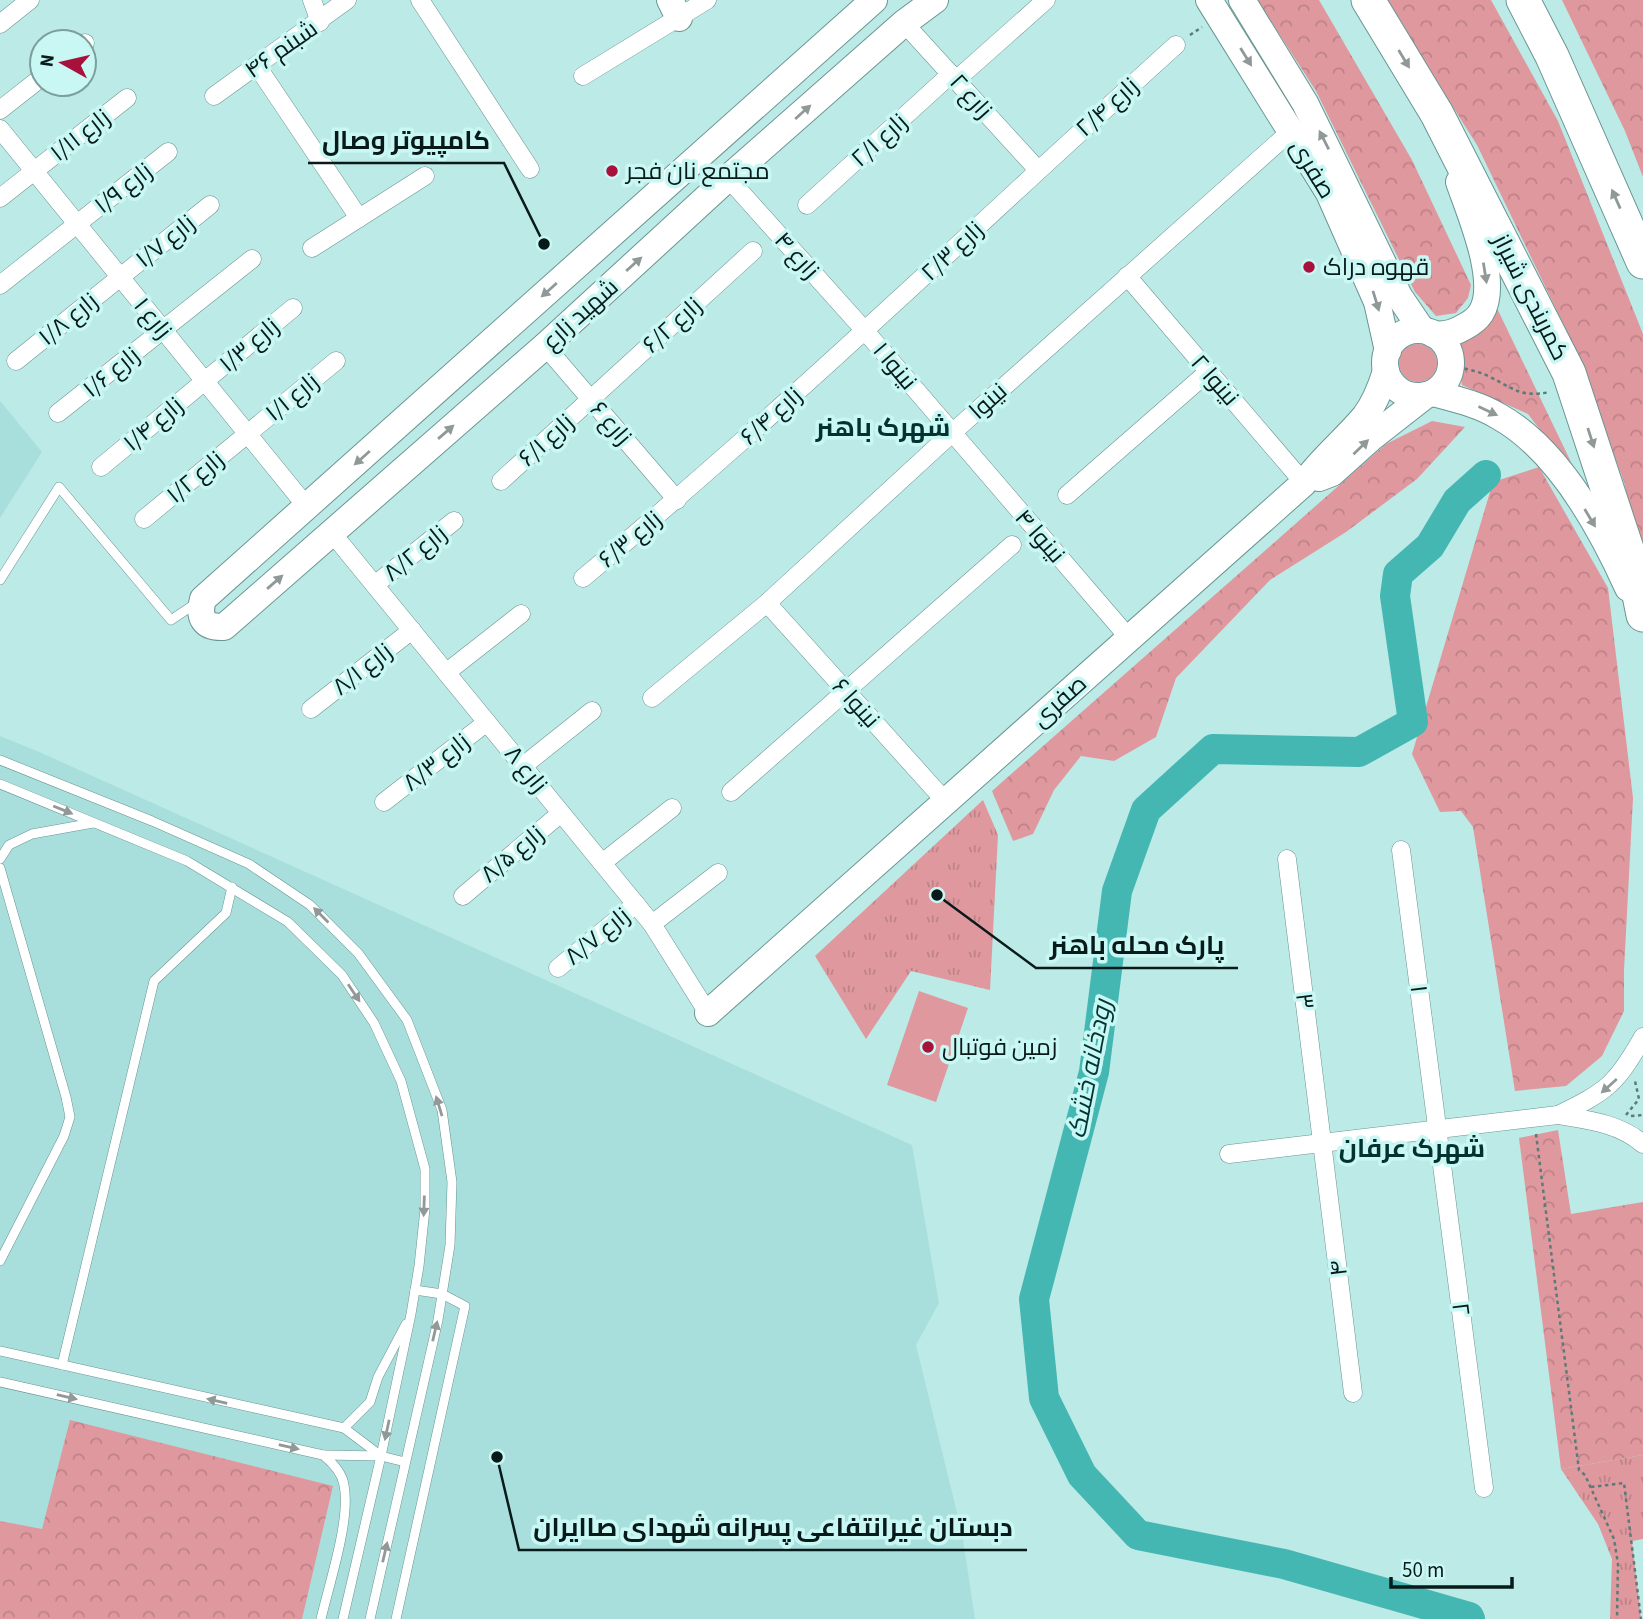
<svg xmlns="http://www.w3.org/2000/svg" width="1643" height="1619" viewBox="0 0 1643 1619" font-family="'Source Sans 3',Cairo,sans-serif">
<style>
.built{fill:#a8dfdc}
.grass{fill:#df989e}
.forest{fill:url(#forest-crowns)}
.park{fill:url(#park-tufts)}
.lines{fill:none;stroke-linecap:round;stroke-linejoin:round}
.river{stroke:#45b7b2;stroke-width:30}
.lane-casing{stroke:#699592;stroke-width:10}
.street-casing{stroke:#699592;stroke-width:19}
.secondary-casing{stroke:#699592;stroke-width:28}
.highway-casing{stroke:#699592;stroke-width:35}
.path{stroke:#5b7a78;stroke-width:2.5;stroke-dasharray:3.5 3.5;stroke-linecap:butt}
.lane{stroke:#fff;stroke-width:9}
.street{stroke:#fff;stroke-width:18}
.secondary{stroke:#fff;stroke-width:26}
.highway{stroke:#fff;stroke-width:33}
.oneway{fill:#909898}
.poi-dot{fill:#a8113b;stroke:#c9f8f4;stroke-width:2.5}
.labels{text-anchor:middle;stroke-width:7;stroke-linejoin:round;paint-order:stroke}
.street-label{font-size:24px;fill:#081a19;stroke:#c9f8f4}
.poi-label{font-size:24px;fill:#081a19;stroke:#c9f8f4;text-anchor:start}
.neighbourhood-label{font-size:26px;font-weight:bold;fill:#043231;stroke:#c9f8f4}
.water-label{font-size:26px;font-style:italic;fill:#003635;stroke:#c9f8f4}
.leader{fill:none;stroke:#081a19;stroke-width:2.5}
.callout-dot{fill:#081a19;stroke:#c9f8f4;stroke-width:2.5}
.callout-label{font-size:26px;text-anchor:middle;font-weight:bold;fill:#081a19;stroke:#c9f8f4;stroke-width:7;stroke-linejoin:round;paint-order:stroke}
</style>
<defs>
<pattern id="forest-crowns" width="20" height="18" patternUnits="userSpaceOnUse" patternTransform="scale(1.75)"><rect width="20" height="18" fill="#df989e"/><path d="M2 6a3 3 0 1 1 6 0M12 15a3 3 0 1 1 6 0" fill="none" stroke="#be8288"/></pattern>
<pattern id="park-tufts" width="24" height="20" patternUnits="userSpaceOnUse" patternTransform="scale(1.75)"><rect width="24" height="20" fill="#df989e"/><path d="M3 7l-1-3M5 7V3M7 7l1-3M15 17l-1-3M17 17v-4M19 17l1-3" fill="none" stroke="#be8288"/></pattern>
</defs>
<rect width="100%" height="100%" fill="#bceae7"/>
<g class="built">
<polygon points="0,401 42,452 0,518"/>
<polygon points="0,736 37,751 912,1145 939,1303 916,1345 962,1533 975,1619 0,1619"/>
</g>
<g class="grass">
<circle cx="1418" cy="363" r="19"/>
<polygon points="919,991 968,1008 936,1102 887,1085"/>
</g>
<g class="forest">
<polygon points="1257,0 1319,0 1412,160 1471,285 1468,298 1456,313 1436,316 1415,292 1316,91"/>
<polygon points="1385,0 1491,0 1558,121 1643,334 1643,564 1624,482 1569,336 1477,145"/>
<polygon points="1562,0 1643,0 1643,177 1625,131"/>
<polygon points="1495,304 1582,485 1528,414 1462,385 1456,345"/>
<polygon points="1432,421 1465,427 1417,479 1346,532 1270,580 1176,678 1156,737 1114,761 1081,756 1054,790 1033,834 1013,841 992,791 1386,444"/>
<polygon points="1539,467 1608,588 1633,798 1624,970 1624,1011 1602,1056 1566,1086 1515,1091 1473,827 1461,811 1440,812 1412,754 1493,482"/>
<polygon points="1558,1130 1571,1214 1643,1202 1643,1455 1561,1469 1519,1138"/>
<polygon points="70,1420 333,1486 302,1619 0,1619 0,1521 42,1529"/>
</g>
<g class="park">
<polygon points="983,800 998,835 990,990 911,971 866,1039 815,956"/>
<polygon points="1643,1455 1643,1539 1632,1541 1641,1619 1610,1619 1612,1559 1598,1524 1561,1469"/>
</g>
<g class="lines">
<polyline class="river" points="1470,1619 1469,1617 1284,1564 1138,1535 1082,1475 1044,1398 1034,1299 1094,1072 1117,891 1146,810 1213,749 1359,752 1413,722 1395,596 1398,574 1430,546 1457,501 1486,475"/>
<defs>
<g id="lane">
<polyline points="0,580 59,487 171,620 198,602"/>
<polyline points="0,760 152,821 249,864 310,905 358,953 407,1020 442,1110 452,1182 450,1245 438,1320 370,1619"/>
<polyline points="0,784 187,861 288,922 342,975 374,1023 401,1081 425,1169 425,1209 419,1266 411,1314 381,1456 343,1619"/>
<polyline points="0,859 9,845 32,834 93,823"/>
<polyline points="0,868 66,1097 70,1117 64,1136 0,1261"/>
<polyline points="0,1351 344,1428 370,1402 378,1377 406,1324"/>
<polyline points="62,1365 154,981 226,913 232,887"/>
<path d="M0,1382L323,1455C333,1463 342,1472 344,1485C351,1519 329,1584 321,1619"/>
<polyline points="344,1428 381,1456"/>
<polyline points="324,1455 381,1456 405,1462"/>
<polyline points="396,1619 465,1306 442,1294 415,1290"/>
</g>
<g id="street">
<polyline points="312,0 320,22"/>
<polyline points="420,0 530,169"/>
<polyline points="904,23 1038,170"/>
<polyline points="0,24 30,0"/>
<polyline points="84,44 85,43"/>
<polyline points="257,66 359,218"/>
<polyline points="583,76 707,0"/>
<polyline points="956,80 1046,0"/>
<polyline points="214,96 347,0"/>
<polyline points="0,110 42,77"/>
<polyline points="0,129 307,507"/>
<polyline points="728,178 866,332 1129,638"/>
<polyline points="0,198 127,98"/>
<polyline points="807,205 951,74"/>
<polyline points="312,248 425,176"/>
<polyline points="1127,276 1304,483"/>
<polyline points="0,285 168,152"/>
<polyline points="545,346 677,500"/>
<polyline points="16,361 210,205"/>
<polyline points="58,413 252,259"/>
<polyline points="101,467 293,308"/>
<polyline points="501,481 753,251"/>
<polyline points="1067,495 1208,372"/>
<polyline points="144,519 336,361"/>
<polyline points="332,533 652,924 708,1013"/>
<path d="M583,578C787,408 979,223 1176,45"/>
<polyline points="376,584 454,521"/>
<polyline points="767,603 946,802"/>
<polyline points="447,672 521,614"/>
<polyline points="652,698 767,603 952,433 1291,131"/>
<polyline points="311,709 412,630"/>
<polyline points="523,766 592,711"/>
<polyline points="731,792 1012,545"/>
<polyline points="384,802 487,722"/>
<polyline points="1401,850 1484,1488"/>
<polyline points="1287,859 1353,1393"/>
<polyline points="602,863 672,808"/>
<polyline points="463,896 561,813"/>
<polyline points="652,924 718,873"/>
<polyline points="558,968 636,904"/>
<path d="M1558,1115C1607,1091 1616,1085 1643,1037"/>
<path d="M1229,1154L1558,1115C1587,1120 1619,1123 1643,1144"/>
</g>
<g id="secondary">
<polyline points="670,0 679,18"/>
<path d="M874,0L203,599C198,617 203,628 224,627L545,346L728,178L904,23L935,0"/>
<polyline points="1209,0 1329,193 1377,302 1388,351"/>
<polyline points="1242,0 1305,103 1399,296 1422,330"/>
<circle cx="1418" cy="363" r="33"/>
<path d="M1433,334C1444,336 1454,333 1464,327C1470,324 1477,319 1481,313C1500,282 1470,214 1459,182"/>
<path d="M1433,393C1455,399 1478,404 1498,416C1558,449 1601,528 1628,588"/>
<polyline points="1319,478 1332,473 1371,438 1426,395"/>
<path d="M708,1013L1304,483C1322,458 1345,440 1365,416C1375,403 1381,387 1386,371"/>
</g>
<g id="highway">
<polyline points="1368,0 1437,114 1569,373 1634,570 1643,615"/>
<polyline points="1523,0 1552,56 1643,262"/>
</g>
</defs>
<use href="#lane" class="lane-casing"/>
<use href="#street" class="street-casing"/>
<use href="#secondary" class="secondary-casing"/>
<use href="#highway" class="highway-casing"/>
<g class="path">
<polyline points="1190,35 1202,27"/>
<path d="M1451,365C1463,369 1476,370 1488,376C1513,388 1520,398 1550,392"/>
<polyline points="1626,1115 1639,1099 1635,1081"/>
<polyline points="1631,1116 1643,1115"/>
<polyline points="1536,1134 1579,1470 1585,1475 1614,1539 1618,1564 1617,1619"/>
<polyline points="1591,1487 1624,1483 1641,1619"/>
</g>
<use href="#lane" class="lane"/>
<use href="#street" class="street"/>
<use href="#secondary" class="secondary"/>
<use href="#highway" class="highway"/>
</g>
<defs><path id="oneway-solid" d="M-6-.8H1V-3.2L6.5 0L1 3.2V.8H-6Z" transform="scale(1.75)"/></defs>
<g class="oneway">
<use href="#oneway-solid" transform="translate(1246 57) rotate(58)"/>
<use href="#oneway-solid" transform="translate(1404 59) rotate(59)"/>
<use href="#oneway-solid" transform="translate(803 112) rotate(-42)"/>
<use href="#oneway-solid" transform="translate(1324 140) rotate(-117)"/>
<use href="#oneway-solid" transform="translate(1616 199) rotate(-114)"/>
<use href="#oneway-solid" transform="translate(634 264) rotate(-42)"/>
<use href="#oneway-solid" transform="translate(1485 273) rotate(81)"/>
<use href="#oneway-solid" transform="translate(549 290) rotate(138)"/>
<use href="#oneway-solid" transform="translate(1376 301) rotate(73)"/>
<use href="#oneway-solid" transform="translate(1488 411) rotate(25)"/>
<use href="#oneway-solid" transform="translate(446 432) rotate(-41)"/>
<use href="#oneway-solid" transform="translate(1591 438) rotate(72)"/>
<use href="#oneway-solid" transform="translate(1361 447) rotate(-44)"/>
<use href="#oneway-solid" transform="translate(362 458) rotate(138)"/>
<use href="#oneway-solid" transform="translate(1590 518) rotate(59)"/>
<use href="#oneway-solid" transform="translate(275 582) rotate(-41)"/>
<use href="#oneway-solid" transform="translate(63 810) rotate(22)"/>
<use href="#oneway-solid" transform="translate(321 915) rotate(-135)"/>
<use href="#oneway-solid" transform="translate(354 993) rotate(56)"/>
<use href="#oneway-solid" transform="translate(1609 1086) rotate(138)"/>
<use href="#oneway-solid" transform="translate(439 1106) rotate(-107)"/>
<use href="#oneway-solid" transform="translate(424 1206) rotate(92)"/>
<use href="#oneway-solid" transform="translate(435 1331) rotate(-77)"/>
<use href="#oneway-solid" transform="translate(67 1397) rotate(13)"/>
<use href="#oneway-solid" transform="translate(217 1401) rotate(-167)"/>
<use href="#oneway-solid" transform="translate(387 1430) rotate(102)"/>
<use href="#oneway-solid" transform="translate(289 1447) rotate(13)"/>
<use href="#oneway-solid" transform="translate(385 1552) rotate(-77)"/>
</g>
<g class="poi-dot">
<circle cx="612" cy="171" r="7"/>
<circle cx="1309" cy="267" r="7"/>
<circle cx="928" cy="1047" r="7"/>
</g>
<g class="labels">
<g class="street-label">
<text transform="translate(281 49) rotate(-35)" y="8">۴۶ شبنم</text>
<text transform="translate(971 96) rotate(48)" y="8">۲ زارع</text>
<text transform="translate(1107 107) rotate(-42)" y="8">۲/۴ زارع</text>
<text transform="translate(80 135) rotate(-38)" y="8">۱/۱۱ زارع</text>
<text transform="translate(879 140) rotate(-42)" y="8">۲/۱ زارع</text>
<text transform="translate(1313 169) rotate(59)" y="8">صفری</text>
<text transform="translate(123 188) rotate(-38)" y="8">۱/۹ زارع</text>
<text transform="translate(165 241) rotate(-39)" y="8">۱/۷ زارع</text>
<text transform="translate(952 251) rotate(-43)" y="8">۲/۳ زارع</text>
<text transform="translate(797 255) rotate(48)" y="8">۴ زارع</text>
<text transform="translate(1531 297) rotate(63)" y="8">کمربندی شیراز</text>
<text transform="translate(580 314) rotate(-42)" y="8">شهید زارع</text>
<text transform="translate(153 318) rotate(51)" y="8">۱ زارع</text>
<text transform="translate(68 319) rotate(-39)" y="8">۱/۸ زارع</text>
<text transform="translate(672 325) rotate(-42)" y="8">۶/۲ زارع</text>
<text transform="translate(249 345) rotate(-40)" y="8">۱/۳ زارع</text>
<text transform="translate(895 366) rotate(50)" y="8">۱ نینوا</text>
<text transform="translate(111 372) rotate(-39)" y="8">۱/۶ زارع</text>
<text transform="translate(1215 380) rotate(49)" y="8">۲ نینوا</text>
<text transform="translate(292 397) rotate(-39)" y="8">۱/۱ زارع</text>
<text transform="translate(988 401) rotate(-42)" y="8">نینوا</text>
<text transform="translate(771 416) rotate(-42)" y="8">۶/۴ زارع</text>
<text transform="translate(611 423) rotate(49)" y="8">۶ زارع</text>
<text transform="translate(153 424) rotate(-40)" y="8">۱/۴ زارع</text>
<text transform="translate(546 440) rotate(-42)" y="8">۶/۱ زارع</text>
<text transform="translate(195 477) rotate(-40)" y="8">۱/۲ زارع</text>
<text transform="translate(1040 536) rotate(49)" y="8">۴ نینوا</text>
<text transform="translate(630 539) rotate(-40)" y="8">۶/۳ زارع</text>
<text transform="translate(415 553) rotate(-39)" y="8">۸/۲ زارع</text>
<text transform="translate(362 669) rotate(-38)" y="8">۸/۱ زارع</text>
<text transform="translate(1059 701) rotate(-42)" y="8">صفری</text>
<text transform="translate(856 703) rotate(48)" y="8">۶ نینوا</text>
<text transform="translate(436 762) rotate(-38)" y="8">۸/۳ زارع</text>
<text transform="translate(526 769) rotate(51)" y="8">۸ زارع</text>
<text transform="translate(512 854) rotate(-40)" y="8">۸/۵ زارع</text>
<text transform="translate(597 936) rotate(-39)" y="8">۸/۷ زارع</text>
<text transform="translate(1419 989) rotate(83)" y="8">۱</text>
<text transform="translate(1305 1001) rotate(83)" y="8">۳</text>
<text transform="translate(1338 1268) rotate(-97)" y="8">۴</text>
<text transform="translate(1461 1309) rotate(83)" y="8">۲</text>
</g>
<g class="poi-label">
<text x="626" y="179">مجتمع نان فجر</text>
<text x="1323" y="275">قهوه دراک</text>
<text x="942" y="1055">زمین فوتبال</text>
</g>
<g class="neighbourhood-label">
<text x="883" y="436">شهرک باهنر</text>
<text x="1412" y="1157">شهرک عرفان</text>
</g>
<g class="water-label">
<text transform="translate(1089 1069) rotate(-79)" y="9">رودخانه خشک</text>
</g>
</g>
<path class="leader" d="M544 244L504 163H308M937 895L1036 968H1238M497 1457L519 1550H1027"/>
<g class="callout-dot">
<circle cx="544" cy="244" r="7"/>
<circle cx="937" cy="895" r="7"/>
<circle cx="497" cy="1457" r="7"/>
</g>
<g class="callout-label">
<text x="406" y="149">کامپیوتر وصال</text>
<text x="1137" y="954">پارک محله باهنر</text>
<text x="773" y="1536">دبستان غیرانتفاعی پسرانه شهدای صاایران</text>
</g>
<g transform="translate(63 63) rotate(278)"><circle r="33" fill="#c9f8f4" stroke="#7c9f9c" stroke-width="2"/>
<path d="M0-5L12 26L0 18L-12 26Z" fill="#a8113b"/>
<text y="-10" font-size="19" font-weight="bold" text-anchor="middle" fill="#081a19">N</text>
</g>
<path d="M1391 1577v10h121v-10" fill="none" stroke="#081a19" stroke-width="3.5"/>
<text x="1402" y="1577" font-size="21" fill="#081a19" stroke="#c9f8f4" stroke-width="5" paint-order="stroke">50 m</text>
</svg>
